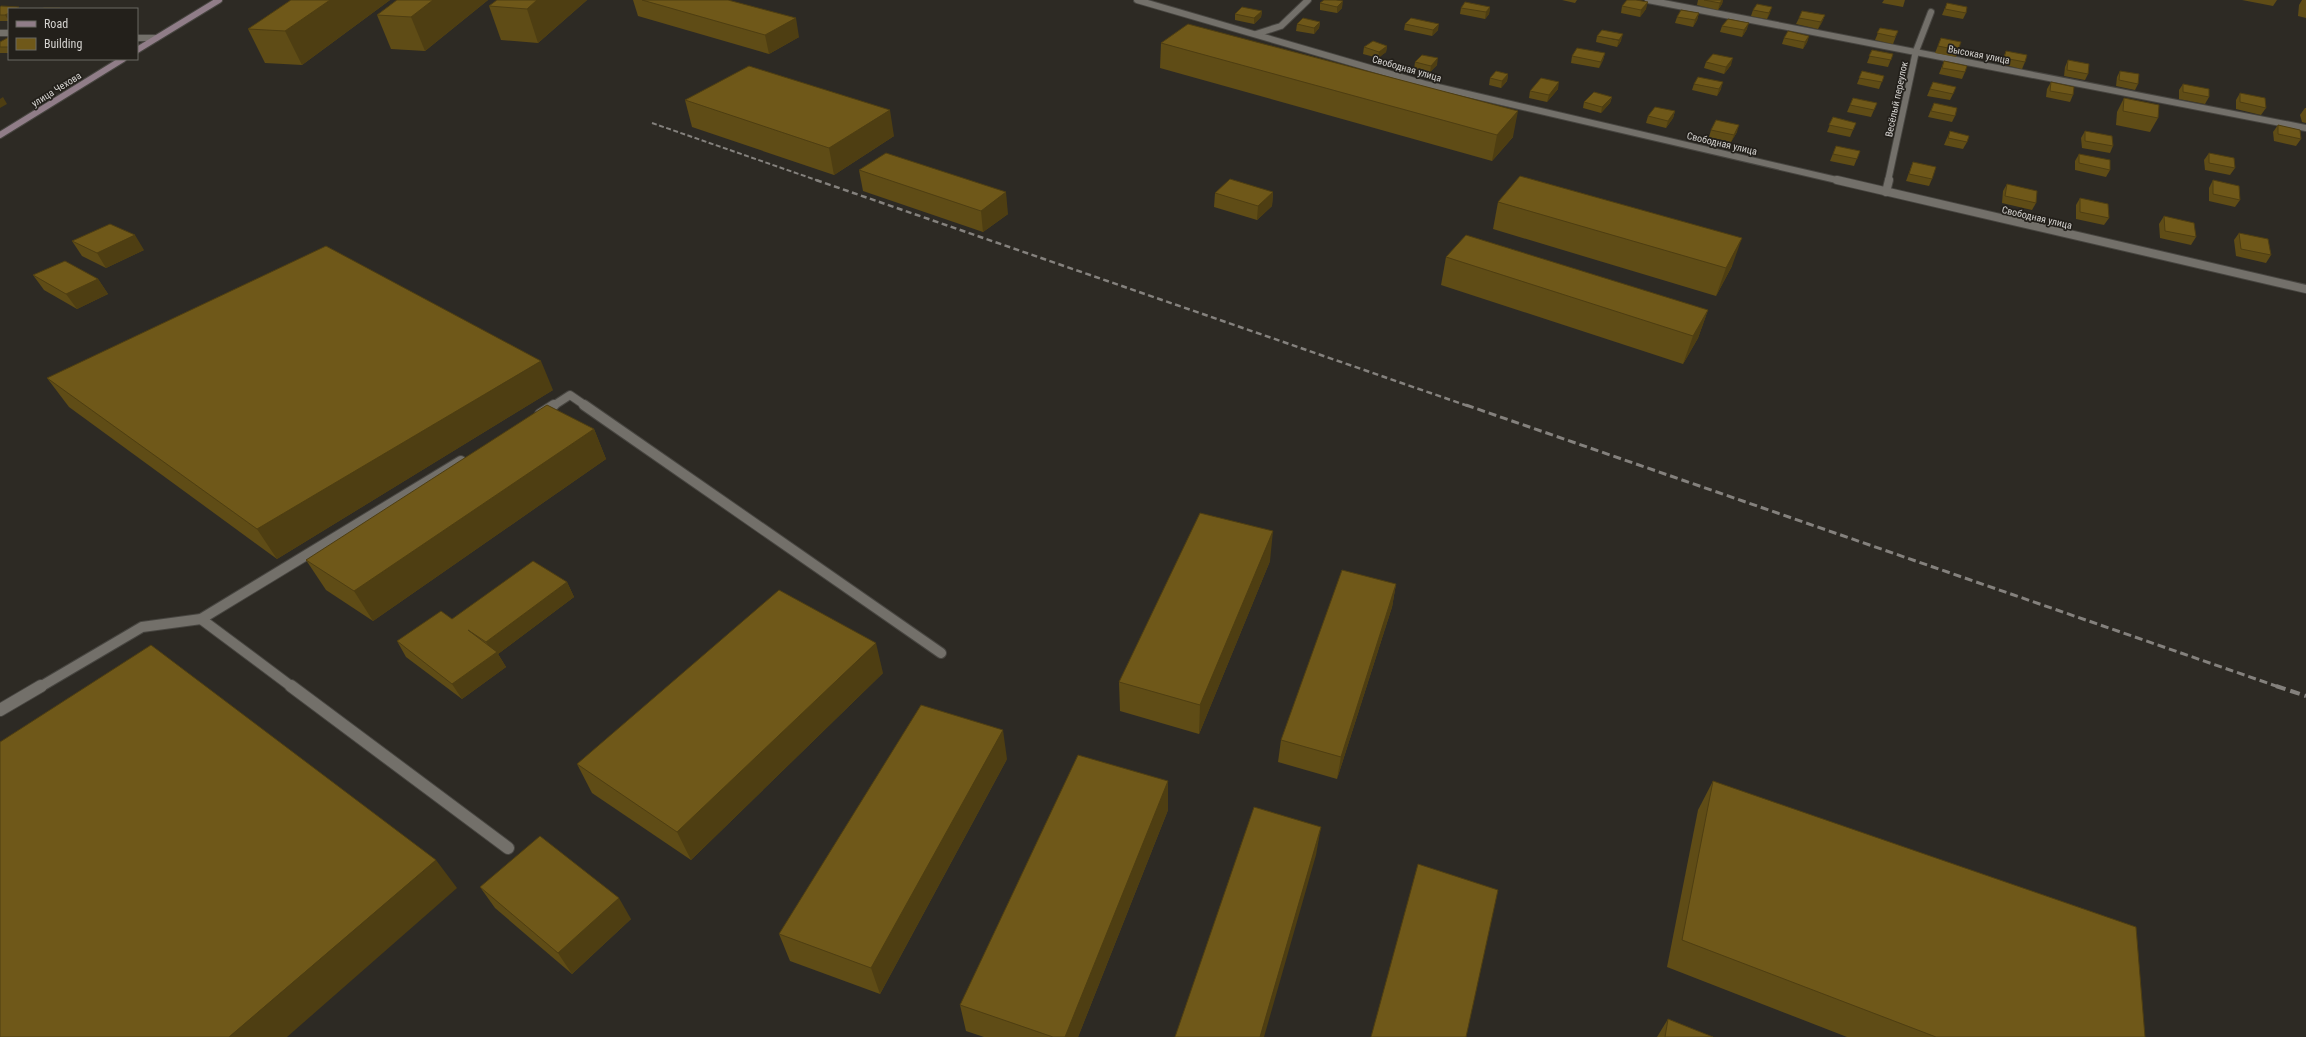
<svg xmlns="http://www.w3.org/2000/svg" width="2306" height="1037" viewBox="0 0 2306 1037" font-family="'Roboto Condensed',sans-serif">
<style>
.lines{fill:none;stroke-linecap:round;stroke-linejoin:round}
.lane-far2-casing{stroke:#474540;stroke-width:10}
.lane-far1-casing{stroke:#474540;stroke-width:12}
.lane-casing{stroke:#474540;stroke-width:14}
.street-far1-casing{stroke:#474540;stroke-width:8}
.street-casing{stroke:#474540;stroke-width:10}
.secondary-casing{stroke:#474540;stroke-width:8}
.lane-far2{stroke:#73706a;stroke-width:8}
.lane-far1{stroke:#73706a;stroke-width:10}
.lane{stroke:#73706a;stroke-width:12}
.street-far1{stroke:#73706a;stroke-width:6}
.street{stroke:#73706a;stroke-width:8}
.secondary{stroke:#907d88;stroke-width:6}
.rail-far3{stroke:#84817d;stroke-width:2;stroke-dasharray:5 2.5;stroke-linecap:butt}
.rail-far2{stroke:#84817d;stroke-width:2.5;stroke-dasharray:6 3.5;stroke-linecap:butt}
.rail-far1{stroke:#84817d;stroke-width:3;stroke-dasharray:8 4;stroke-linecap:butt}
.rail{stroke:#84817d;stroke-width:4;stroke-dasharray:10 5;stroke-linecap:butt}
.wall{fill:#5f4c16}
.shaded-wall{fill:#4e3e12}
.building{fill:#6f5819;stroke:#4e3e12}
.labels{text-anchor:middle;stroke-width:3.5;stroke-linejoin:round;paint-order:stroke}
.far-street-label{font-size:10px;fill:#d5d3d0;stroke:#23201b}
</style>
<rect width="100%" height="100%" fill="#2d2a24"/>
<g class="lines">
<defs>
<polyline id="lane-far2" points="553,406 570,395 586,406"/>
<g id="lane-far1">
<polyline points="584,405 941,653"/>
<polyline points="540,414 554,405"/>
<polyline points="201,619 292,687"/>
<polyline points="40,687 142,627 201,619 461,461"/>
</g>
<g id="lane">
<polyline points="291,686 508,848"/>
<polyline points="0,710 41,686"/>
</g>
<g id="street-far1">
<polyline points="1137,0 1425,84 1841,181"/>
<polyline points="1648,0 2306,128"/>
<polyline points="0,33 9,33"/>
<polyline points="1256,34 1281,26 1308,0"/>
<polyline points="137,38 156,38"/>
<polyline points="1888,181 1916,51 1931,12"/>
</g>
<g id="street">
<polyline points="1837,180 2306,289"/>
<polyline points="1886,192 1889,180"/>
</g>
<g id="secondary">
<polyline points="137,50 219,0"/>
<polyline points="0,135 123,59"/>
</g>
</defs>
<use href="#lane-far2" class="lane-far2-casing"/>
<use href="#lane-far1" class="lane-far1-casing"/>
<use href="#lane" class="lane-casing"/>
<use href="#street-far1" class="street-far1-casing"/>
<use href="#street" class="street-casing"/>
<use href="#secondary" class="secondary-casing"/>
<use href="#lane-far2" class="lane-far2"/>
<use href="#lane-far1" class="lane-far1"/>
<use href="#lane" class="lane"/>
<use href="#street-far1" class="street-far1"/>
<use href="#street" class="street"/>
<use href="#secondary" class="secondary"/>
<polyline class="rail-far3" points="652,123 819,181"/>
<polyline class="rail-far2" points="816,180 1468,406"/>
<polyline class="rail-far1" points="1466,405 2279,687"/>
<polyline class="rail" points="2276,686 2306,696"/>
</g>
<g class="wall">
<polygon points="291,0 390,0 302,65 265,63 248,29"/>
<polygon points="397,0 488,0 425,51 391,49 377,15"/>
<polygon points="497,0 587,0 538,43 501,40 489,6"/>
<polygon points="633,0 728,0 799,37 769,54 638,16"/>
<polygon points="1562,0 1577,0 1575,3"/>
<polygon points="1698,0 1723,0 1722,4 1718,10 1697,5"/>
<polygon points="1884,0 1905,0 1903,7 1882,3"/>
<polygon points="2242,0 2277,0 2273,6"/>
<polygon points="2302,0 2306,0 2306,18 2298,16 2299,5"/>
<polygon points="1320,3 1342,8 1337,13 1320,10"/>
<polygon points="1947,3 1966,13 1963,19 1942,15"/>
<polygon points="1622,6 1646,9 1640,17 1621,13"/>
<polygon points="0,7 9,9 9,21 0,21"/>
<polygon points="1490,7 1489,14 1485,19 1460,14 1461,8"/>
<polygon points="1753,10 1770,13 1767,19 1751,16"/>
<polygon points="1262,11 1261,17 1254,24 1235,20 1235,14"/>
<polygon points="1699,13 1697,20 1693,27 1675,23 1677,17"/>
<polygon points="1825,15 1822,22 1818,29 1796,24 1799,18"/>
<polygon points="1320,22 1319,28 1314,34 1296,31 1297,24"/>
<polygon points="1405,24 1438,30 1432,36 1404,30"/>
<polygon points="1722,26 1747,29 1742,37 1720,32"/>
<polygon points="1880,28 1898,31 1893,44 1875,40"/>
<polygon points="1597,36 1621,41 1617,47 1596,42"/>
<polygon points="1809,36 1807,42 1803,49 1782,44 1784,38"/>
<polygon points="9,37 9,53 0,53 0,42"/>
<polygon points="1941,38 1958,50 1956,57 1935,53"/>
<polygon points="1161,43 1513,137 1492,161 1160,68"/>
<polygon points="1387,46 1386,52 1378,58 1363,54 1364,47"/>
<polygon points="1872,50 1893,54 1888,67 1867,63"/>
<polygon points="2006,51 2025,62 2022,69 2001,64 2003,58"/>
<polygon points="1605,53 1603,60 1599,68 1571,63 1572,56"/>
<polygon points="2068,60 2088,74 2085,80 2064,76 2065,67"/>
<polygon points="1944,61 1965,72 1962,79 1939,74"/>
<polygon points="1415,62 1437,65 1430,72 1414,69"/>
<polygon points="1706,62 1731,65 1724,74 1704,68"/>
<polygon points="1862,71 1884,76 1879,89 1857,84"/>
<polygon points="2120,71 2138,84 2135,90 2116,86 2117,77"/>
<polygon points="1508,74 1507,81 1501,88 1489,85 1490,78"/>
<polygon points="1933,82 1953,94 1950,100 1927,96"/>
<polygon points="2051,82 2073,95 2070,102 2046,97 2047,89"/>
<polygon points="1694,84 1721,89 1717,96 1692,90"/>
<polygon points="2183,84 2209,97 2205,104 2179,99 2179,90"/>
<polygon points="1558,89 1547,102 1529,98 1530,91"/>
<polygon points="2240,93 2266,108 2261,115 2236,109 2236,100"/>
<polygon points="1612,97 1610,103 1601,113 1583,108 1584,102"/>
<polygon points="1853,98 1877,103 1871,117 1847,112"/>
<polygon points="2124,98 2158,118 2150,132 2116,125 2117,112"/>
<polygon points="685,100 894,136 834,175 692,127"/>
<polygon points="1934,103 1955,116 1952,122 1928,117"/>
<polygon points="2305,108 2306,108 2306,123 2302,122 2300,115"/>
<polygon points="1675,111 1673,118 1666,128 1646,123 1648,116"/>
<polygon points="1833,117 1856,123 1850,137 1827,132"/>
<polygon points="2278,125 2301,139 2296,146 2274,141 2273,132"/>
<polygon points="1711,130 1737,132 1731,142 1709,137"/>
<polygon points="1950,131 1967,142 1963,149 1944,145"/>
<polygon points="2085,131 2113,146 2110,153 2082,148 2081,138"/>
<polygon points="1836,146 1860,151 1854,166 1830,161"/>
<polygon points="2209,153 2235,168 2230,175 2205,170 2204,160"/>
<polygon points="2079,154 2110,170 2106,177 2075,170 2075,161"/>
<polygon points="1913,162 1932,179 1929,186 1906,181"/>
<polygon points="859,170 1008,214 983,232 863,191"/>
<polygon points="2213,180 2240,200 2235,207 2209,201 2209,188"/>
<polygon points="2007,184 2036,203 2032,210 2002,203 2003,191"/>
<polygon points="1273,192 1272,206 1257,220 1214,207 1215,193"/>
<polygon points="2080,198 2109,218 2104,225 2076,219 2076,205"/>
<polygon points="1498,202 1732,266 1716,296 1493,229"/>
<polygon points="2164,216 2196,237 2191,245 2160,238 2159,224"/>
<polygon points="2239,233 2271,255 2266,263 2236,256 2234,240"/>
<polygon points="72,241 144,250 106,268 82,256"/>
<polygon points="1446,257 1708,310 1698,338 1683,364 1441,285"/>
<polygon points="33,275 98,279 108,294 77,309 44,290"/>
<polygon points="47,378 553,390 277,559 69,407"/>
<polygon points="594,429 606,459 373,621 326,590 306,560"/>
<polygon points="1270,561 1199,734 1120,711 1119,682"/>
<polygon points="567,582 574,597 498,654 506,667 462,699 406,657 397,641 452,619"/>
<polygon points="1396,584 1392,607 1337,779 1278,762 1281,740"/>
<polygon points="883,673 691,860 592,793 577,764"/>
<polygon points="1007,759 880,994 790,961 779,934"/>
<polygon points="1168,781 1168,810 1078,1037 984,1037 966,1031 960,1005"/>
<polygon points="1713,781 2145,1037 1847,1037 1667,967 1698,810"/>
<polygon points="480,887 631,919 572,974 495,908"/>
<polygon points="1668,1019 1713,1037 1657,1037"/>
</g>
<g class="shaded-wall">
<polygon points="330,0 390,0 302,65 285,31"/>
<polygon points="433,0 488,0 425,51 411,17"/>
<polygon points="537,0 587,0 538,43 527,9"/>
<polygon points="1722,0 1723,0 1722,4 1718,10 1720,3"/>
<polygon points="1343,1 1342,8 1337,13 1337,7"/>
<polygon points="1648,2 1646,9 1640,17 1641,10"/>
<polygon points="1490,7 1489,14 1485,19 1486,12"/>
<polygon points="1772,7 1770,13 1767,19 1769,13"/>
<polygon points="1262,11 1261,17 1254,24 1254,18"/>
<polygon points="9,13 9,21 5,15"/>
<polygon points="1699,13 1697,20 1693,27 1695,20"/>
<polygon points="1825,15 1822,22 1818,29 1821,22"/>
<polygon points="796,18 799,37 769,54 765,35"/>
<polygon points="1320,22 1319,28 1314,34 1314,28"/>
<polygon points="1749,23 1747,29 1742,37 1744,30"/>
<polygon points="1439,24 1438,30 1432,36 1433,30"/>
<polygon points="1623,34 1621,41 1617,47 1619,40"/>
<polygon points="1809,36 1807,42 1803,49 1805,42"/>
<polygon points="1387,46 1386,52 1378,58 1379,52"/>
<polygon points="1605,53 1603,60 1599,68 1601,62"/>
<polygon points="1438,58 1437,65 1430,72 1431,66"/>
<polygon points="1733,58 1731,65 1724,74 1726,67"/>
<polygon points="1508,74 1507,81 1501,88 1502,81"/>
<polygon points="1559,82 1558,89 1547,102 1549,95"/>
<polygon points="1723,82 1721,89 1717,96 1719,89"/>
<polygon points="3,97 7,104 0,108 0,99"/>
<polygon points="1612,97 1610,103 1601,113 1602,107"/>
<polygon points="890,110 894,136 834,175 829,148"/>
<polygon points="1518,111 1513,137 1492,161 1497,135"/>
<polygon points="1675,111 1673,118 1666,128 1668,121"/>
<polygon points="1739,125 1737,132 1731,142 1734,135"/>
<polygon points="1006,192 1008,214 983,232 981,211"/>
<polygon points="1273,192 1272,206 1257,220 1258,206"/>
<polygon points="135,235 144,250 106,268 97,253"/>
<polygon points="1742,238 1732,266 1716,296 1726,268"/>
<polygon points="98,279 108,294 77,309 66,294"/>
<polygon points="1708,310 1698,338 1683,364 1693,336"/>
<polygon points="541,361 553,390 277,559 257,529"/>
<polygon points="594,429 606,459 373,621 354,591"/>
<polygon points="1273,531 1270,561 1199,734 1200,705"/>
<polygon points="567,582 574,597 498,654 506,667 462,699 452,684 493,655 486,642"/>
<polygon points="1396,584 1392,607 1337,779 1341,757"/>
<polygon points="876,643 883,673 691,860 677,832"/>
<polygon points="1003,730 1007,759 880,994 871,968"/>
<polygon points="1168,781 1168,810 1078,1037 1065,1037"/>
<polygon points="1321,827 1316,855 1264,1037 1260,1037"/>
<polygon points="436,860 457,888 287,1037 229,1037"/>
<polygon points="619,898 631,919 572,974 558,953"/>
</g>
<g class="building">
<polygon points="291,0 330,0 285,31 248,29"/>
<polygon points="397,0 433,0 411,17 377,15"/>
<polygon points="497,0 537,0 527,9 489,6"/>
<polygon points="642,0 728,0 796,18 765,35"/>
<polygon points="1324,0 1336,0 1343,1 1337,7 1320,3"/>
<polygon points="1627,0 1636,0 1648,2 1641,10 1622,6"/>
<polygon points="1704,0 1722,0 1720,3"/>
<polygon points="1465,2 1490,7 1486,12 1461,8"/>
<polygon points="1947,3 1967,7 1966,13 1945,9"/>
<polygon points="1757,4 1772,7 1769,13 1753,10"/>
<polygon points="1,6 19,7 16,9 9,9 9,13 5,15 0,15 0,7"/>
<polygon points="1242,7 1262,11 1254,18 1235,14"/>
<polygon points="44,8 60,8 59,9 41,9"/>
<polygon points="1681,10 1699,13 1695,20 1677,17"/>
<polygon points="1802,11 1825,15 1821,22 1799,18"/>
<polygon points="1303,18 1320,22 1314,28 1297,24"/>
<polygon points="1411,18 1439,24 1433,30 1405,24"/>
<polygon points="1728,19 1749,23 1744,30 1722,26"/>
<polygon points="1188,24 1518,111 1497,135 1161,43"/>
<polygon points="1880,28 1898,31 1895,37 1877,33"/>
<polygon points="1602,30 1623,34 1619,40 1597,36"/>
<polygon points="1788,31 1809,36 1805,42 1784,38"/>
<polygon points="9,37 9,47 0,47 0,42"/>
<polygon points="1941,38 1961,42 1958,50 1938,46"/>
<polygon points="1373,41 1387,46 1379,52 1364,47"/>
<polygon points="1577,48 1605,53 1601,62 1572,56"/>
<polygon points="1872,50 1893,54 1891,60 1869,56"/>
<polygon points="2006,51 2027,55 2025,62 2004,58"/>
<polygon points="1713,54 1733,58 1726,67 1706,62"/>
<polygon points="1422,55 1438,58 1431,66 1415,62"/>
<polygon points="2068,60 2089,64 2088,74 2067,70"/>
<polygon points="1944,61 1967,66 1965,72 1942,68"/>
<polygon points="749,66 890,110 829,148 685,100"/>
<polygon points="1496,71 1508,74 1502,81 1490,78"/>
<polygon points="1862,71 1884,76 1882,82 1859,78"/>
<polygon points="2120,71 2139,74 2138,84 2119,80"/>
<polygon points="1698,77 1723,82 1719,89 1694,84"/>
<polygon points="1541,78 1559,82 1549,95 1530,91"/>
<polygon points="1933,82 1956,87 1953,94 1930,89"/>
<polygon points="2051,82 2074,87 2073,95 2050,91"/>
<polygon points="2183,84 2209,89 2209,97 2183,92"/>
<polygon points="1594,92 1612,97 1602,107 1584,102"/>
<polygon points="2240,93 2265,98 2266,108 2240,102"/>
<polygon points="1853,98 1877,103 1874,110 1850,105"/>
<polygon points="2124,98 2159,105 2158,118 2123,111"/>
<polygon points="1934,103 1957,108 1955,116 1931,111"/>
<polygon points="1655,107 1675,111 1668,121 1648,116"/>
<polygon points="1833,117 1856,123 1853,130 1829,125"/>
<polygon points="1716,120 1739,125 1734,135 1711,130"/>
<polygon points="2278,125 2300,130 2301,139 2278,134"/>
<polygon points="1950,131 1969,136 1967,142 1948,138"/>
<polygon points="2085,131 2112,136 2113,146 2085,141"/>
<polygon points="1836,146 1860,151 1857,159 1833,154"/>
<polygon points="886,153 1006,192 981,211 859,170"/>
<polygon points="2209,153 2234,158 2235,168 2209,163"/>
<polygon points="2079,154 2110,160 2110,170 2079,163"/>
<polygon points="1913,162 1936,167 1932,179 1909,174"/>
<polygon points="1520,176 1742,238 1726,268 1498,202"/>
<polygon points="1230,179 1273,192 1258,206 1215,193"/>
<polygon points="2213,180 2239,186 2240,200 2213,194"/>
<polygon points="2007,184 2037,191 2036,203 2005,196"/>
<polygon points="2080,198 2108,204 2109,218 2080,212"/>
<polygon points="2164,216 2194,223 2196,237 2165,231"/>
<polygon points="110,224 135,235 97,253 72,241"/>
<polygon points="2239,233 2268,239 2271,255 2241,249"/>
<polygon points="1466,235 1708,310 1693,336 1446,257"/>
<polygon points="326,246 541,361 257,529 47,378"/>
<polygon points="65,261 98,279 66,294 33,275"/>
<polygon points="547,405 594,429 354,591 306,560"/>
<polygon points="1200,513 1273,531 1200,705 1119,682"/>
<polygon points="533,561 567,582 486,642 468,630 497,652 452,684 397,641 441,611 452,619"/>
<polygon points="1342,570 1396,584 1341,757 1281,740"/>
<polygon points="779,590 876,643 677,832 577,764"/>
<polygon points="151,645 436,860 229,1037 0,1037 0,742"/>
<polygon points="921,705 1003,730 871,968 779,934"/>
<polygon points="1078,755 1168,781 1065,1037 1053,1037 960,1005"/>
<polygon points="1713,781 2136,927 2145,1037 1936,1037 1682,940"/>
<polygon points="1254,807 1321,827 1260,1037 1175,1037"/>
<polygon points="540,836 619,898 558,953 480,887"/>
<polygon points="1418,864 1498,890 1466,1037 1371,1037"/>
<polygon points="1668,1019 1713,1037 1665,1037"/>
</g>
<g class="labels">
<g class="far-street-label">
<text transform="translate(1979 54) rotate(11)" y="4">Высокая улица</text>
<text transform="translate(1407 68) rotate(16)" y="4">Свободная улица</text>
<text transform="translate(56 89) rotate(-32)" y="4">улица Чехова</text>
<text transform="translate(1896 99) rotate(-78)" y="4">Весёлый переулок</text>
<text transform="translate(1722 143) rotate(13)" y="4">Свободная улица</text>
<text transform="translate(2037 217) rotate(13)" y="4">Свободная улица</text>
</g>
</g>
<rect x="8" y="8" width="130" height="52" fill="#23201b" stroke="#6a6863"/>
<rect x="16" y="21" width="20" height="6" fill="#907d88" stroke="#6a6863"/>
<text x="44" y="28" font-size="12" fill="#d5d3d0">Road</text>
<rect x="16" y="38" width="20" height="12" fill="#6f5819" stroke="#6a6863"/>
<text x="44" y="48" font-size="12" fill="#d5d3d0">Building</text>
</svg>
